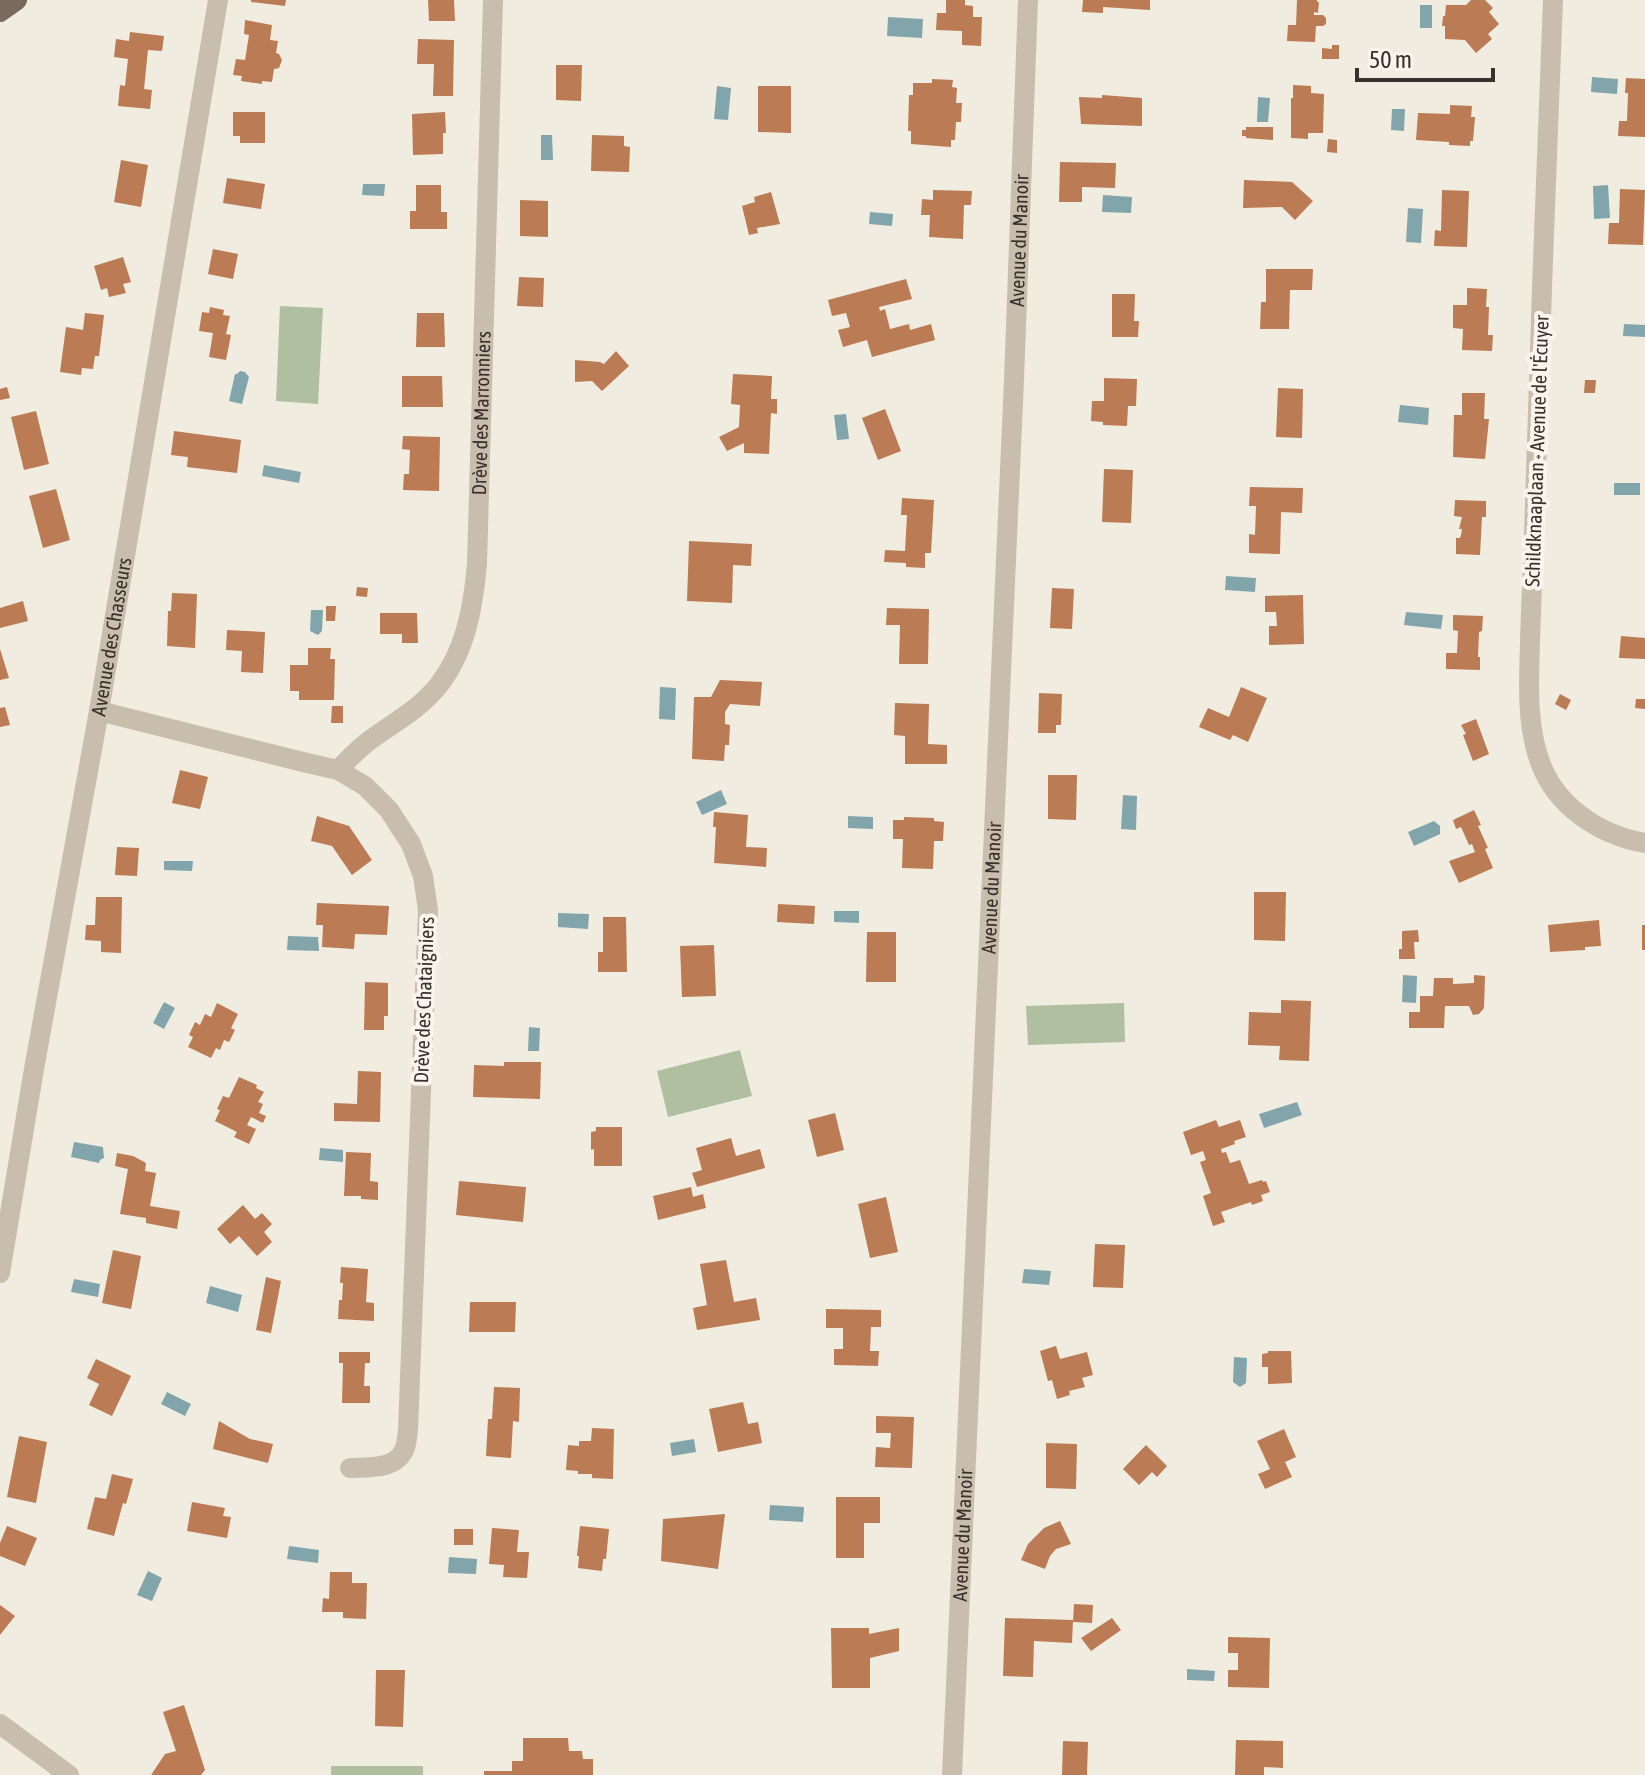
<svg xmlns="http://www.w3.org/2000/svg" width="1645" height="1775" viewBox="0 0 1645 1775" font-family="'Asap Condensed',sans-serif">
<style>
.green{fill:#b1bfa1}
.water{fill:#82a5ac}
.building{fill:#bb7b54}
.lines{fill:none;stroke-linecap:round;stroke-linejoin:round}
.minor{stroke:#c9bdad;stroke-width:20}
.primary{stroke:#786a5e;stroke-width:20}
.labels{text-anchor:middle;stroke-width:8;stroke-linejoin:round;paint-order:stroke}
.street-label{font-size:20px;fill:#38312b;stroke:#f9f5ed}
</style>
<rect width="100%" height="100%" fill="#f1ece0"/>
<g class="green">
<polygon points="280,306 323,308 318,404 276,401"/>
<polygon points="1124,1003 1125,1042 1028,1045 1026,1006"/>
<polygon points="740,1050 752,1096 668,1117 657,1071"/>
<rect x="331" y="1766" width="92" height="9"/>
</g>
<g class="water">
<rect x="1420" y="5" width="12" height="23"/>
<polygon points="888,17 923,19 922,38 887,36"/>
<polygon points="1592,77 1618,79 1617,94 1591,92"/>
<polygon points="717,86 731,88 728,120 714,119"/>
<polygon points="1258,97 1270,98 1268,122 1257,122"/>
<polygon points="1392,109 1405,109 1404,131 1391,130"/>
<polygon points="541,135 552,135 553,160 541,160"/>
<polygon points="363,184 385,184 384,196 362,195"/>
<polygon points="1608,185 1610,218 1594,219 1593,186"/>
<polygon points="1103,195 1132,197 1131,213 1102,212"/>
<polygon points="1408,208 1423,209 1421,243 1406,242"/>
<polygon points="870,212 893,214 892,226 869,224"/>
<polygon points="1624,324 1645,325 1645,337 1623,336"/>
<polygon points="240,371 245,372 249,377 242,404 229,401 235,374 237,374"/>
<polygon points="1400,405 1429,408 1428,425 1398,422"/>
<polygon points="846,414 849,439 837,440 834,415"/>
<polygon points="264,465 301,472 299,483 262,476"/>
<rect x="1614" y="483" width="26" height="12"/>
<polygon points="1226,576 1256,578 1255,592 1225,590"/>
<polygon points="311,610 323,610 322,631 318,635 310,631"/>
<polygon points="1406,612 1443,615 1441,629 1404,625"/>
<polygon points="660,687 676,688 675,720 659,719"/>
<polygon points="721,790 727,804 702,815 696,802"/>
<polygon points="1123,795 1137,796 1136,830 1121,829"/>
<polygon points="848,816 873,817 873,829 848,828"/>
<polygon points="1434,821 1440,826 1440,834 1414,846 1408,832"/>
<polygon points="164,861 193,861 192,871 164,870"/>
<polygon points="834,911 859,911 859,923 834,922"/>
<polygon points="558,913 589,914 588,929 558,927"/>
<polygon points="288,936 318,937 319,951 287,950"/>
<polygon points="1403,975 1417,976 1416,1003 1402,1002"/>
<polygon points="164,1002 175,1008 164,1029 153,1023"/>
<polygon points="529,1027 540,1028 539,1051 528,1051"/>
<polygon points="1297,1102 1302,1115 1264,1128 1259,1114"/>
<polygon points="74,1142 103,1147 104,1158 100,1160 99,1163 71,1157"/>
<polygon points="320,1148 343,1150 343,1162 319,1160"/>
<polygon points="1024,1269 1051,1271 1049,1285 1022,1283"/>
<polygon points="74,1279 100,1284 98,1297 71,1292"/>
<polygon points="210,1286 242,1295 238,1312 206,1303"/>
<polygon points="1234,1357 1247,1358 1246,1383 1240,1387 1233,1382"/>
<polygon points="167,1392 191,1404 185,1416 161,1404"/>
<polygon points="694,1439 696,1452 672,1456 670,1443"/>
<polygon points="770,1505 804,1507 803,1522 769,1520"/>
<polygon points="289,1546 319,1550 318,1563 287,1559"/>
<polygon points="449,1557 477,1559 476,1574 448,1573"/>
<polygon points="148,1571 162,1578 152,1601 137,1595"/>
<polygon points="1187,1669 1215,1671 1214,1681 1187,1680"/>
</g>
<g class="building">
<polygon points="251,0 286,0 285,6 251,2"/>
<polygon points="428,0 454,0 455,21 429,21"/>
<polygon points="946,0 965,0 965,5 973,6 973,17 982,17 981,46 962,45 962,31 936,30 937,13 946,13"/>
<polygon points="1083,0 1150,0 1150,10 1103,7 1103,13 1082,12"/>
<polygon points="1297,0 1317,0 1317,2 1319,2 1318,13 1314,12 1314,15 1323,15 1326,18 1326,24 1323,26 1316,26 1315,42 1287,41 1288,25 1296,25"/>
<polygon points="1471,0 1485,0 1493,8 1489,12 1499,24 1488,34 1492,39 1476,53 1465,40 1445,39 1445,26 1442,26 1443,16 1445,16 1446,5 1466,5"/>
<polygon points="245,20 272,25 270,40 278,41 276,53 279,54 282,60 279,68 274,69 272,82 262,81 262,84 241,81 242,76 233,75 236,59 245,60 249,35 244,34"/>
<polygon points="130,32 164,36 162,51 148,50 144,89 152,90 150,109 118,106 120,85 125,86 128,59 114,57 116,39 129,41"/>
<polygon points="418,39 454,40 453,96 433,96 434,64 417,64"/>
<polygon points="1332,45 1339,45 1339,59 1322,59 1322,48 1332,49"/>
<polygon points="556,65 582,65 581,101 556,100"/>
<polygon points="1626,78 1645,79 1645,137 1618,136 1619,121 1627,121 1628,93 1625,93"/>
<polygon points="932,79 953,80 952,87 957,88 956,103 962,103 961,122 956,122 955,140 951,140 951,147 911,144 911,131 908,131 909,95 913,95 913,83 932,83"/>
<polygon points="1293,85 1311,86 1311,93 1324,94 1323,133 1308,133 1308,139 1291,138 1291,98 1293,98"/>
<polygon points="758,86 791,86 791,133 758,132"/>
<polygon points="1102,95 1142,98 1142,126 1081,124 1079,97 1102,98"/>
<polygon points="1450,105 1472,106 1471,117 1475,117 1473,141 1470,141 1470,146 1449,145 1449,142 1416,140 1418,113 1450,114"/>
<polygon points="233,112 265,112 265,143 240,143 240,136 233,136"/>
<polygon points="445,112 446,133 443,133 443,154 413,155 412,114"/>
<polygon points="1246,127 1273,127 1273,140 1246,138 1246,136 1242,136 1242,130 1246,130"/>
<polygon points="592,135 624,136 624,146 630,147 629,172 591,171"/>
<polygon points="1328,139 1337,140 1337,153 1327,152"/>
<polygon points="121,160 148,165 141,207 114,202"/>
<polygon points="1060,162 1116,163 1115,188 1082,187 1082,202 1059,202"/>
<polygon points="227,178 265,184 261,209 223,203"/>
<polygon points="1244,180 1292,182 1313,201 1295,220 1282,207 1243,208"/>
<polygon points="416,185 441,185 441,212 447,212 447,229 410,229 410,211 416,211"/>
<polygon points="1620,189 1645,190 1643,245 1608,244 1609,223 1619,223"/>
<polygon points="933,190 972,191 971,205 964,205 963,239 929,237 930,215 921,215 922,199 933,200"/>
<polygon points="1442,190 1469,191 1467,247 1434,246 1435,230 1441,231"/>
<polygon points="771,192 780,224 757,228 758,233 749,235 742,206 755,202 754,197"/>
<polygon points="520,200 548,201 548,237 520,236"/>
<polygon points="213,249 238,254 233,279 208,274"/>
<polygon points="123,257 131,282 123,284 126,293 109,297 107,288 101,290 94,266"/>
<polygon points="1266,269 1313,269 1312,290 1290,290 1289,329 1260,329 1261,302 1266,302"/>
<polygon points="519,277 544,278 543,307 517,306"/>
<polygon points="906,279 912,299 879,307 880,311 885,309 890,329 909,324 910,330 931,324 935,340 872,357 867,340 843,347 838,330 850,327 846,313 832,316 828,300"/>
<polygon points="1467,288 1487,289 1486,307 1489,307 1488,335 1493,335 1492,351 1462,350 1463,329 1453,328 1453,305 1467,305"/>
<polygon points="1112,294 1135,294 1134,321 1139,321 1138,337 1112,337"/>
<polygon points="210,307 224,310 223,315 230,316 226,334 231,335 226,360 209,357 213,333 199,331 202,312 209,313"/>
<polygon points="85,313 104,315 99,356 95,356 93,369 82,368 81,375 60,372 66,327 83,330"/>
<polygon points="417,313 444,313 445,347 416,347"/>
<polygon points="616,351 629,366 602,391 592,381 575,382 575,360 600,362 604,364"/>
<polygon points="733,374 772,376 771,399 777,399 777,414 771,413 769,454 744,453 744,443 727,451 719,437 739,427 740,405 731,404"/>
<polygon points="402,376 442,376 443,407 402,407"/>
<polygon points="1104,378 1137,379 1136,406 1128,406 1127,426 1103,425 1103,422 1091,421 1092,401 1104,401"/>
<polygon points="1585,380 1596,380 1595,393 1584,393"/>
<polygon points="7,387 10,398 0,400 0,389"/>
<polygon points="1278,388 1303,389 1302,438 1276,437"/>
<polygon points="1462,393 1485,393 1484,419 1489,419 1485,459 1453,457 1454,415 1462,415"/>
<polygon points="885,409 901,451 878,460 862,418"/>
<polygon points="36,411 49,464 24,470 11,417"/>
<polygon points="174,431 241,440 237,473 187,467 188,457 171,455"/>
<polygon points="403,436 440,437 439,491 403,490 404,474 409,474 410,450 402,449"/>
<polygon points="1104,469 1133,470 1131,523 1102,522"/>
<polygon points="1250,487 1303,488 1302,513 1281,512 1280,554 1249,553 1249,534 1255,535 1256,506 1249,506"/>
<polygon points="56,489 70,540 43,548 29,496"/>
<polygon points="902,498 934,500 931,553 925,553 925,568 906,567 906,563 884,562 885,550 905,551 907,515 901,515"/>
<polygon points="1455,500 1486,501 1486,517 1482,517 1480,555 1456,554 1456,538 1460,538 1461,535 1462,529 1459,529 1462,517 1454,516"/>
<polygon points="689,541 752,544 751,566 733,565 732,603 687,601"/>
<polygon points="357,587 368,588 367,597 356,596"/>
<polygon points="1052,588 1074,589 1072,629 1050,628"/>
<polygon points="172,593 197,594 195,648 167,646 168,611 171,611"/>
<polygon points="1303,595 1304,644 1269,645 1269,626 1277,626 1276,612 1265,612 1265,596"/>
<polygon points="23,601 28,621 0,628 0,608"/>
<polygon points="326,606 336,606 335,621 326,621"/>
<polygon points="887,608 929,609 928,664 899,664 900,625 886,625"/>
<polygon points="380,613 417,613 418,643 402,643 402,634 380,634"/>
<polygon points="1453,615 1483,616 1482,631 1479,632 1478,657 1480,657 1480,670 1446,669 1446,653 1457,653 1458,631 1453,630"/>
<polygon points="227,630 265,632 263,673 241,672 242,651 226,650"/>
<polygon points="1621,636 1645,638 1645,659 1619,658"/>
<polygon points="308,648 331,648 330,659 335,659 334,700 299,700 299,691 290,691 290,665 308,665"/>
<polygon points="0,649 9,678 0,680"/>
<polygon points="720,680 762,682 760,706 730,704 725,712 725,724 730,725 729,745 725,745 724,761 692,759 694,697 711,697"/>
<polygon points="1241,687 1267,698 1248,742 1233,735 1230,740 1199,727 1208,708 1229,717"/>
<polygon points="1039,693 1062,694 1061,725 1056,725 1056,733 1038,733"/>
<polygon points="1560,694 1571,700 1566,710 1555,704"/>
<polygon points="1636,699 1645,699 1645,709 1635,708"/>
<polygon points="895,703 929,704 928,744 947,745 947,764 905,764 905,736 894,735"/>
<polygon points="332,706 343,706 343,723 331,723"/>
<polygon points="5,707 10,725 0,727 0,708"/>
<polygon points="1476,719 1489,754 1473,761 1463,735 1466,734 1461,725"/>
<polygon points="180,770 208,777 200,809 172,803"/>
<polygon points="1048,775 1077,775 1076,820 1048,819"/>
<polygon points="1474,810 1481,825 1478,826 1488,848 1485,849 1493,868 1459,883 1449,861 1475,852 1472,844 1469,845 1461,827 1456,829 1453,820"/>
<polygon points="714,812 748,815 746,847 767,848 766,867 714,863 716,827 713,827"/>
<polygon points="317,816 349,826 372,860 352,875 332,846 311,841"/>
<polygon points="904,817 934,818 934,821 944,822 943,841 934,841 933,869 902,868 903,839 893,839 893,820 904,820"/>
<polygon points="117,847 139,848 137,876 115,875"/>
<polygon points="1254,892 1286,892 1285,941 1254,940"/>
<polygon points="96,897 122,897 121,953 101,952 101,941 85,940 86,925 95,925"/>
<polygon points="317,903 389,906 387,935 355,934 354,949 322,947 323,925 316,925"/>
<polygon points="778,904 815,906 814,924 777,922"/>
<polygon points="603,917 626,917 627,972 598,972 598,952 603,952"/>
<polygon points="1599,920 1601,946 1585,947 1585,950 1550,952 1548,925"/>
<rect x="1642" y="925" width="3" height="25"/>
<polygon points="1418,930 1419,942 1414,942 1415,959 1399,959 1399,949 1402,949 1402,931"/>
<polygon points="867,932 896,932 896,982 866,982"/>
<polygon points="714,945 716,996 682,997 680,946"/>
<polygon points="1474,975 1485,976 1484,1008 1479,1014 1473,1015 1469,1006 1445,1006 1444,1028 1409,1028 1409,1012 1420,1012 1420,996 1433,996 1434,978 1453,978 1453,984 1474,983"/>
<polygon points="365,982 388,983 388,1016 384,1016 384,1030 364,1030"/>
<polygon points="1281,1000 1311,1001 1309,1061 1279,1060 1280,1046 1248,1045 1249,1012 1281,1013"/>
<polygon points="217,1003 238,1014 231,1028 235,1030 229,1042 224,1040 220,1050 216,1048 211,1058 188,1047 193,1037 189,1035 195,1022 200,1025 205,1014 211,1017"/>
<polygon points="504,1062 541,1062 540,1099 473,1097 474,1065 504,1066"/>
<polygon points="358,1071 381,1072 380,1122 334,1121 334,1103 357,1104"/>
<polygon points="239,1077 257,1085 256,1088 264,1092 258,1102 263,1104 259,1113 266,1116 263,1123 251,1117 247,1125 256,1129 249,1144 234,1137 237,1132 215,1121 220,1110 217,1109 223,1096 229,1098"/>
<polygon points="835,1113 844,1150 817,1157 808,1120"/>
<polygon points="1216,1120 1219,1127 1240,1120 1246,1137 1234,1141 1235,1144 1221,1149 1222,1153 1226,1152 1230,1163 1240,1160 1249,1184 1262,1180 1263,1182 1266,1181 1270,1192 1261,1195 1263,1201 1252,1205 1251,1202 1221,1212 1225,1222 1213,1226 1203,1196 1211,1193 1200,1162 1206,1160 1203,1151 1191,1155 1183,1132"/>
<polygon points="596,1127 622,1127 622,1166 594,1166 594,1149 591,1150 591,1132 596,1131"/>
<polygon points="731,1138 736,1156 760,1149 765,1168 697,1187 692,1173 702,1170 696,1148"/>
<polygon points="346,1152 371,1153 370,1181 378,1182 378,1200 361,1199 361,1196 344,1196"/>
<polygon points="117,1153 133,1156 146,1163 145,1171 156,1173 150,1206 180,1211 177,1229 146,1223 146,1218 120,1214 128,1169 115,1166"/>
<polygon points="459,1181 526,1187 523,1222 456,1215"/>
<polygon points="691,1187 693,1197 703,1194 706,1208 658,1220 653,1196"/>
<polygon points="886,1197 898,1252 870,1258 858,1204"/>
<polygon points="243,1205 255,1219 262,1213 272,1224 264,1232 272,1242 257,1256 239,1236 230,1244 217,1229"/>
<polygon points="1095,1244 1125,1245 1123,1288 1093,1287"/>
<polygon points="113,1250 141,1256 131,1309 102,1303"/>
<polygon points="726,1260 734,1302 756,1298 760,1320 697,1330 693,1308 707,1305 700,1264"/>
<polygon points="341,1267 368,1269 366,1302 374,1303 374,1321 338,1319 339,1300 342,1300 343,1283 340,1283"/>
<polygon points="266,1277 281,1281 271,1333 256,1330"/>
<polygon points="470,1302 516,1302 515,1332 469,1332"/>
<polygon points="826,1309 881,1310 881,1327 871,1327 870,1351 879,1351 878,1366 834,1365 834,1349 843,1349 843,1328 826,1328"/>
<polygon points="1056,1346 1060,1359 1087,1352 1093,1375 1082,1378 1085,1387 1069,1391 1070,1395 1057,1399 1052,1380 1048,1381 1040,1351"/>
<polygon points="1268,1351 1291,1351 1292,1383 1268,1384 1268,1367 1262,1367 1262,1354 1268,1353"/>
<polygon points="339,1352 370,1352 370,1363 365,1363 364,1386 370,1386 370,1403 342,1403 343,1363 339,1363"/>
<polygon points="96,1359 131,1376 112,1416 89,1405 99,1384 87,1378"/>
<polygon points="494,1387 520,1388 519,1422 513,1421 511,1458 486,1456 488,1419 492,1419"/>
<polygon points="743,1402 748,1424 758,1422 762,1443 718,1452 709,1409"/>
<polygon points="876,1416 914,1417 912,1468 875,1467 876,1447 890,1448 891,1433 876,1433"/>
<polygon points="219,1421 250,1439 273,1444 268,1463 213,1449"/>
<polygon points="592,1428 614,1429 613,1479 592,1478 592,1474 578,1474 578,1471 566,1470 568,1445 579,1446 579,1441 591,1441"/>
<polygon points="1284,1429 1296,1457 1285,1462 1292,1477 1265,1489 1258,1474 1270,1469 1257,1441"/>
<polygon points="19,1436 47,1442 36,1503 7,1497"/>
<polygon points="1046,1443 1077,1444 1076,1489 1046,1488"/>
<polygon points="1146,1445 1167,1466 1157,1477 1152,1472 1139,1485 1123,1469"/>
<polygon points="112,1474 133,1479 126,1504 123,1503 114,1536 87,1529 95,1497 106,1499"/>
<polygon points="836,1497 880,1497 880,1523 864,1523 864,1558 836,1558"/>
<polygon points="192,1502 225,1508 223,1516 231,1517 227,1538 187,1531"/>
<polygon points="725,1514 718,1569 661,1561 663,1519"/>
<polygon points="1060,1521 1071,1544 1056,1549 1050,1556 1045,1569 1021,1560 1028,1544 1044,1528"/>
<polygon points="7,1526 37,1538 25,1566 0,1556 0,1543"/>
<polygon points="580,1526 609,1529 606,1559 603,1559 602,1571 578,1568 579,1556 577,1556"/>
<polygon points="492,1528 519,1530 517,1552 529,1552 527,1578 503,1577 504,1565 489,1564"/>
<rect x="454" y="1529" width="19" height="16"/>
<polygon points="330,1572 352,1572 352,1583 367,1583 366,1619 343,1618 343,1612 322,1612 323,1598 329,1599"/>
<polygon points="1074,1604 1093,1605 1092,1623 1073,1622"/>
<polygon points="0,1605 15,1616 0,1635"/>
<polygon points="1005,1618 1073,1620 1072,1643 1034,1641 1033,1677 1003,1676"/>
<polygon points="1112,1618 1121,1630 1091,1651 1081,1638"/>
<polygon points="831,1628 869,1628 869,1634 899,1628 899,1651 870,1658 870,1688 832,1688"/>
<polygon points="1228,1637 1270,1638 1269,1688 1228,1687 1228,1670 1238,1670 1238,1653 1228,1653"/>
<polygon points="376,1670 405,1670 403,1727 375,1726"/>
<polygon points="184,1705 205,1770 201,1775 151,1775 165,1754 176,1751 163,1712"/>
<polygon points="523,1738 568,1738 569,1751 582,1751 583,1759 593,1759 593,1775 484,1775 484,1771 512,1771 512,1761 523,1761"/>
<polygon points="1236,1740 1283,1741 1283,1768 1264,1767 1264,1775 1235,1775"/>
<polygon points="1063,1741 1088,1742 1087,1775 1062,1775"/>
</g>
<g class="lines">
<g class="minor">
<path d="M1553,0C1546,178 1539,355 1534,533C1533,569 1531,605 1530,642C1529,682 1526,723 1540,762C1556,806 1599,835 1645,843"/>
<path d="M99,711L303,762L338,770L365,786L389,810L411,844L423,876L428,910L408,1430C407,1436 407,1444 404,1450C395,1470 368,1467 350,1468"/>
<path id="s1" d="M338,770C347,761 355,752 365,744C389,725 418,711 438,686C466,651 473,607 477,564L493,0"/>
<path id="s2" d="M0,1273L34,1069L99,711L218,0"/>
<polyline points="0,1724 69,1775"/>
<path id="s3" d="M952,1775L1014,380L1028,0"/>
</g>
<polyline class="primary" points="0,12 17,0"/>
</g>
<g class="labels">
<g class="street-label">
<text dy="7" stroke="none"><textPath href="#s3" startOffset="1536">Avenue du Manoir</textPath></text>
<text dy="7" stroke="none"><textPath href="#s1" startOffset="412">Drève des Marronniers</textPath></text>
<text transform="translate(1537 451) rotate(-88)" y="7">Schildknaaplaan - Avenue de l'Écuyer</text>
<text dy="7" stroke="none"><textPath href="#s2" startOffset="646">Avenue des Chasseurs</textPath></text>
<text dy="7" stroke="none"><textPath href="#s3" startOffset="888">Avenue du Manoir</textPath></text>
<text transform="translate(424 1000) rotate(-88)" y="7">Drève des Chataigniers</text>
<text dy="7" stroke="none"><textPath href="#s3" startOffset="240">Avenue du Manoir</textPath></text>
</g>
</g>
<path d="M1357 68v12h136v-12" fill="none" stroke="#38312b" stroke-width="4"/>
<text x="1369" y="68" font-size="24" fill="#38312b" stroke="#f9f5ed" stroke-width="6" paint-order="stroke">50 m</text>
</svg>
